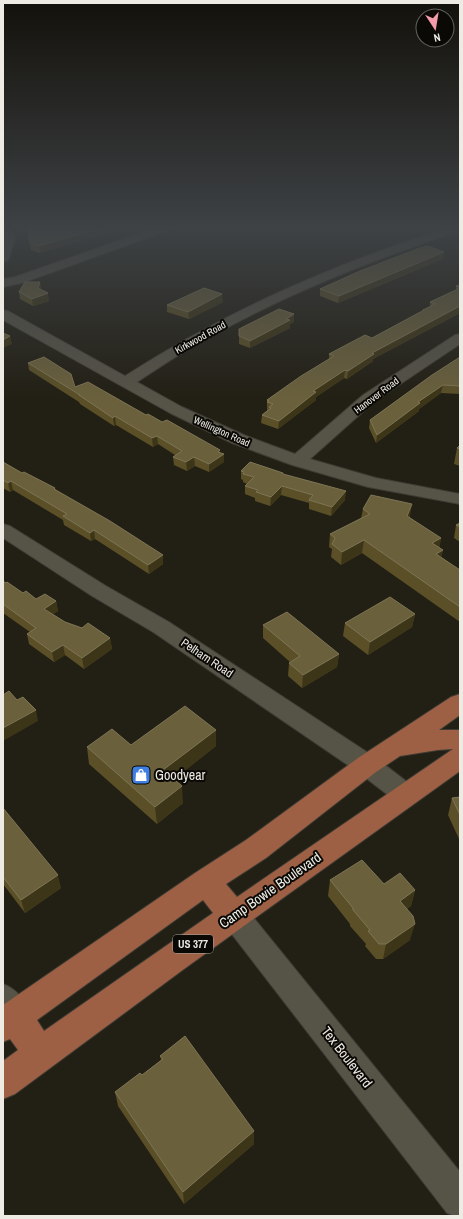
<svg xmlns="http://www.w3.org/2000/svg" width="463" height="1219" viewBox="0 0 463 1219" font-family="'Archivo Narrow',sans-serif">
<style>
.lines{fill:none;stroke-linecap:round;stroke-linejoin:round}
.minor-casing{stroke:#3d3b34;stroke-width:2}
.major-casing{stroke:#3d3b34;stroke-width:2}
.minor{fill:#565347;fill-rule:evenodd}
.major{fill:#9d6044;fill-rule:evenodd}
.wall{fill:#5a4f27}
.shaded-wall{fill:#3d3517}
.building{fill:#6a603c;stroke:#7e7556}
.labels{text-anchor:middle;stroke-width:4;stroke-linejoin:round;paint-order:stroke}
.far-street-label{font-size:10px;fill:#edebe4;stroke:#0a0905}
.shield{fill:#0a0905;stroke:#a9a7a1;stroke-width:1}
.shield-label{font-size:11px;font-weight:bold;fill:#edebe4}
.street-label{font-size:12px;fill:#edebe4;stroke:#0a0905}
.near-poi-label{font-size:14px;fill:#edebe4;stroke:#0a0905;text-anchor:start}
.near-street-label{font-size:14px;fill:#edebe4;stroke:#0a0905}
</style>
<rect width="100%" height="100%" fill="#221f14"/>
<g class="lines">
<defs>
<g id="minor">
<polygon points="3,229 11,229 15,239 9,258 7,261 3,262"/>
<polygon points="152,229 169,229 167,231 22,283 3,287 3,279 15,277"/>
<path d="M444,229H460V231C376,258 294,291 217,333C189,347 163,365 137,382L182,407L244,435L295,454L363,395L455,335L460,334V344L375,401L310,459L376,478L460,494V504L368,487L292,465L232,443L170,413L3,320V310L8,311L125,376C227,311 329,266 444,229Z"/>
<polygon points="3,524 10,526 106,586 169,622 376,758 415,788 419,795 415,802 406,806 397,802 358,772 153,632 92,596 3,538"/>
<polygon points="234,902 244,906 460,1172 460,1216 455,1216 447,1213 224,924 220,915 224,906"/>
<path d="M3,984C19,990 24,1001 31,1017L26,1028L15,1033L3,1027Z"/>
</g>
<path id="major" d="M460,694V715L439,730H460V771L184,969L15,1094L3,1099V1061L18,1050L10,1039L3,1042V1005L195,873L246,840L358,758L451,697ZM453,749L237,897L226,884L266,858L376,772L400,756L438,750ZM203,900L213,913L44,1031L37,1020Z"/>
</defs>
<use href="#minor" class="minor-casing"/>
<use href="#major" class="major-casing"/>
<use href="#minor" class="minor"/>
<use href="#major" class="major"/>
</g>
<g class="wall">
<polygon points="26,229 123,229 40,253 31,250"/>
<polygon points="444,252 443,259 338,303 320,296 320,289"/>
<polygon points="40,282 41,290 49,301 33,306 20,299 19,292"/>
<polygon points="460,285 460,313 373,359 373,361 347,379 344,378 316,397 316,400 278,429 261,423 262,415 268,410 267,410 267,400 329,359 329,354 372,338 423,311 423,310 430,307 430,302 456,291 456,286"/>
<polygon points="223,302 189,319 167,312 167,305"/>
<polygon points="294,322 290,324 290,328 250,348 239,344 239,329"/>
<polygon points="460,357 460,394 441,393 419,409 419,411 376,443 369,428 370,420"/>
<polygon points="28,363 75,387 146,415 162,422 220,452 224,462 209,472 195,466 187,471 174,465 173,457 175,455 158,444 153,447 116,425 114,426 80,404 79,402 29,370"/>
<polygon points="460,445 460,466 454,464 457,448"/>
<polygon points="3,462 22,473 55,489 163,564 149,574 95,539 91,541 64,525 63,520 13,490 10,492 3,488"/>
<polygon points="241,471 283,474 345,500 331,516 309,509 309,503 281,495 270,506 255,501 255,498 245,494 245,486 247,484 243,482 243,480 241,479"/>
<polygon points="363,509 410,516 410,518 441,538 439,548 443,550 441,557 460,570 460,622 362,553 341,565 331,557 332,549 329,547 330,534 361,518"/>
<polygon points="460,523 460,542 454,538 456,525"/>
<polygon points="3,581 23,593 36,599 56,601 58,611 53,614 65,622 110,638 112,649 84,669 65,655 54,662 29,644 27,634 30,632 3,613"/>
<polygon points="415,614 412,627 368,655 343,636 345,623"/>
<polygon points="263,625 339,654 337,667 302,688 288,676 289,663 290,662 263,638"/>
<polygon points="216,730 216,746 174,779 183,803 157,824 89,764 87,747 131,745"/>
<polygon points="460,797 460,841 448,815 452,798"/>
<polygon points="3,808 61,888 25,913 3,884"/>
<polygon points="330,880 384,884 415,890 411,906 407,909 410,940 383,959 376,959 365,946 366,944 350,926 350,924 328,896"/>
<polygon points="160,1056 254,1131 254,1144 184,1204 118,1106 115,1092 142,1075 161,1060"/>
</g>
<g class="shaded-wall">
<polygon points="99,229 123,229 40,253 39,246"/>
<polygon points="444,252 443,259 338,303 339,296"/>
<polygon points="40,282 41,289 39,295 38,288"/>
<polygon points="48,293 49,301 33,306 32,299"/>
<polygon points="222,294 223,302 189,319 188,312"/>
<polygon points="460,306 460,313 373,359 373,361 347,379 348,371 372,353"/>
<polygon points="294,314 294,322 290,324 290,328 250,348 250,341 286,319"/>
<polygon points="10,336 12,344 3,348 3,340"/>
<polygon points="345,370 344,378 316,397 316,400 278,429 279,421 313,391"/>
<polygon points="443,385 441,393 419,409 419,411 376,443 377,435 418,402"/>
<polygon points="115,416 116,425 114,426 113,418"/>
<polygon points="157,436 158,444 153,447 152,438"/>
<polygon points="220,450 220,456 224,454 224,462 209,472 209,464 218,452"/>
<polygon points="194,457 195,466 187,471 186,462"/>
<polygon points="11,481 13,490 10,492 8,483"/>
<polygon points="282,486 281,495 270,506 271,497"/>
<polygon points="346,491 345,500 331,516 332,507"/>
<polygon points="412,504 410,516 405,529 407,516"/>
<polygon points="94,530 95,539 91,541 90,533"/>
<polygon points="441,538 439,551 432,543"/>
<polygon points="364,540 362,553 341,565 342,552"/>
<polygon points="443,550 440,563 436,554"/>
<polygon points="163,555 163,564 149,574 148,565"/>
<polygon points="56,601 58,611 46,619 44,609"/>
<polygon points="415,614 412,627 368,655 370,642"/>
<polygon points="110,638 112,649 84,669 82,658"/>
<polygon points="63,645 65,655 54,662 52,652"/>
<polygon points="339,654 337,667 302,688 303,675"/>
<polygon points="36,710 38,721 3,741 3,728"/>
<polygon points="216,730 216,746 164,787 163,770"/>
<polygon points="182,786 183,803 157,824 155,807"/>
<polygon points="58,875 61,888 25,913 21,900"/>
<polygon points="415,890 411,906 396,917 400,901"/>
<polygon points="415,924 410,940 383,959 386,944"/>
<polygon points="254,1131 254,1144 184,1204 183,1192"/>
</g>
<g class="building">
<polygon points="27,229 99,229 39,246 30,243"/>
<polygon points="428,246 444,252 339,296 320,289 360,271 420,248"/>
<polygon points="25,282 40,282 38,288 48,293 32,299 19,292"/>
<polygon points="460,285 460,288 456,286"/>
<polygon points="204,288 222,294 188,312 167,305"/>
<polygon points="460,288 460,306 372,353 374,354 348,371 345,370 313,391 316,392 279,421 262,415 271,408 269,407 273,404 267,402 269,401 267,400 301,376 334,356 329,354 365,335 372,338 424,310 423,310 435,304 430,302"/>
<polygon points="279,309 294,314 286,319 290,320 250,341 239,336 239,329"/>
<polygon points="3,333 10,336 3,340"/>
<polygon points="44,357 71,374 75,387 88,382 146,415 148,414 162,422 167,420 220,450 218,452 224,454 209,464 194,457 186,462 173,457 182,451 157,436 152,438 115,416 113,418 79,395 80,395 28,363"/>
<polygon points="460,357 460,386 443,385 418,402 420,403 377,435 370,420 432,375"/>
<polygon points="460,445 460,449 457,448"/>
<polygon points="3,462 22,473 24,472 55,488 54,489 110,521 163,555 148,565 94,530 90,533 63,516 67,514 11,481 8,483 3,480"/>
<polygon points="250,462 283,473 283,474 346,491 332,507 309,500 313,495 282,486 271,497 256,492 258,490 245,486 254,477 243,474 244,472 241,471"/>
<polygon points="371,495 412,504 407,516 441,538 432,543 443,550 436,554 460,570 460,607 364,540 342,552 332,544 335,538 330,534 370,514 363,509"/>
<polygon points="460,523 460,527 456,525"/>
<polygon points="3,581 6,583 7,582 23,593 26,591 36,599 45,594 56,601 44,609 65,622 82,628 88,623 110,638 82,658 63,645 52,652 27,634 36,628 3,604"/>
<polygon points="390,597 415,614 370,642 345,623"/>
<polygon points="287,612 339,654 303,675 289,663 300,656 263,625"/>
<polygon points="9,691 17,700 23,697 36,710 3,728 3,695"/>
<polygon points="185,706 216,730 163,770 182,786 155,807 87,747 112,729 131,745"/>
<polygon points="460,797 460,815 452,798"/>
<polygon points="3,808 58,875 21,900 3,877"/>
<polygon points="362,860 384,884 400,873 415,890 400,901 413,916 415,924 386,944 379,944 368,931 370,930 353,910 353,908 330,880"/>
<polygon points="185,1036 254,1131 183,1192 115,1092 140,1073 142,1075 163,1059 160,1056"/>
</g>
<linearGradient id="sky" x2="0" y2="1"><stop stop-color="#13110b"/><stop offset="0.57" stop-color="#3e4245"/><stop offset="1" stop-color="#3e4245" stop-opacity="0"/></linearGradient>
<rect width="463" height="400" fill="url(#sky)"/>
<defs>
<symbol id="shop-square" viewBox="-11 -11 22 22"><rect x="-9" y="-9" width="18" height="18" rx="4" fill="#3f7fe0" stroke="#0a0905"/><path d="M-5-2.5h2.3a2.7 3.5 0 0 1 5.4 0H5L5.5 6h-11ZM-1.5-2.5h3a1.5 2.3 0 0 0-3 0Z" fill="#fff"/></symbol>
</defs>
<g fill-rule="evenodd">
<use href="#shop-square" x="130" y="764" width="22" height="22"/>
</g>
<g class="labels">
<g class="far-street-label">
<text transform="translate(200 337) rotate(-29)" y="4">Kirkwood Road</text>
<text transform="translate(376 395) rotate(-37)" y="4">Hanover Road</text>
<text transform="translate(222 431) rotate(24)" y="4">Wellington Road</text>
</g>
<rect class="shield" x="173" y="935" width="40" height="18" rx="3"/>
<g class="shield-label">
<text x="193" y="948">US 377</text>
</g>
<g class="street-label">
<text transform="translate(207 658) rotate(34)" y="4">Pelham Road</text>
</g>
<g class="near-poi-label">
<text x="155" y="780">Goodyear</text>
</g>
<g class="near-street-label">
<text transform="translate(270 890) rotate(-35)" y="5">Camp Bowie Boulevard</text>
<text transform="translate(347 1057) rotate(52)" y="5">Tex Boulevard</text>
</g>
</g>
<rect width="463" height="1219" fill="none" stroke="#edebe4" stroke-width="8"/>
<g transform="translate(435 28) rotate(168)"><circle r="19" fill="#0a0905" stroke="#65635e"/>
<path d="M0-3L7 15L0 10L-7 15Z" fill="#f39aab"/>
<text y="-6" font-size="11" font-weight="bold" text-anchor="middle" fill="#edebe4">N</text>
</g>
</svg>
